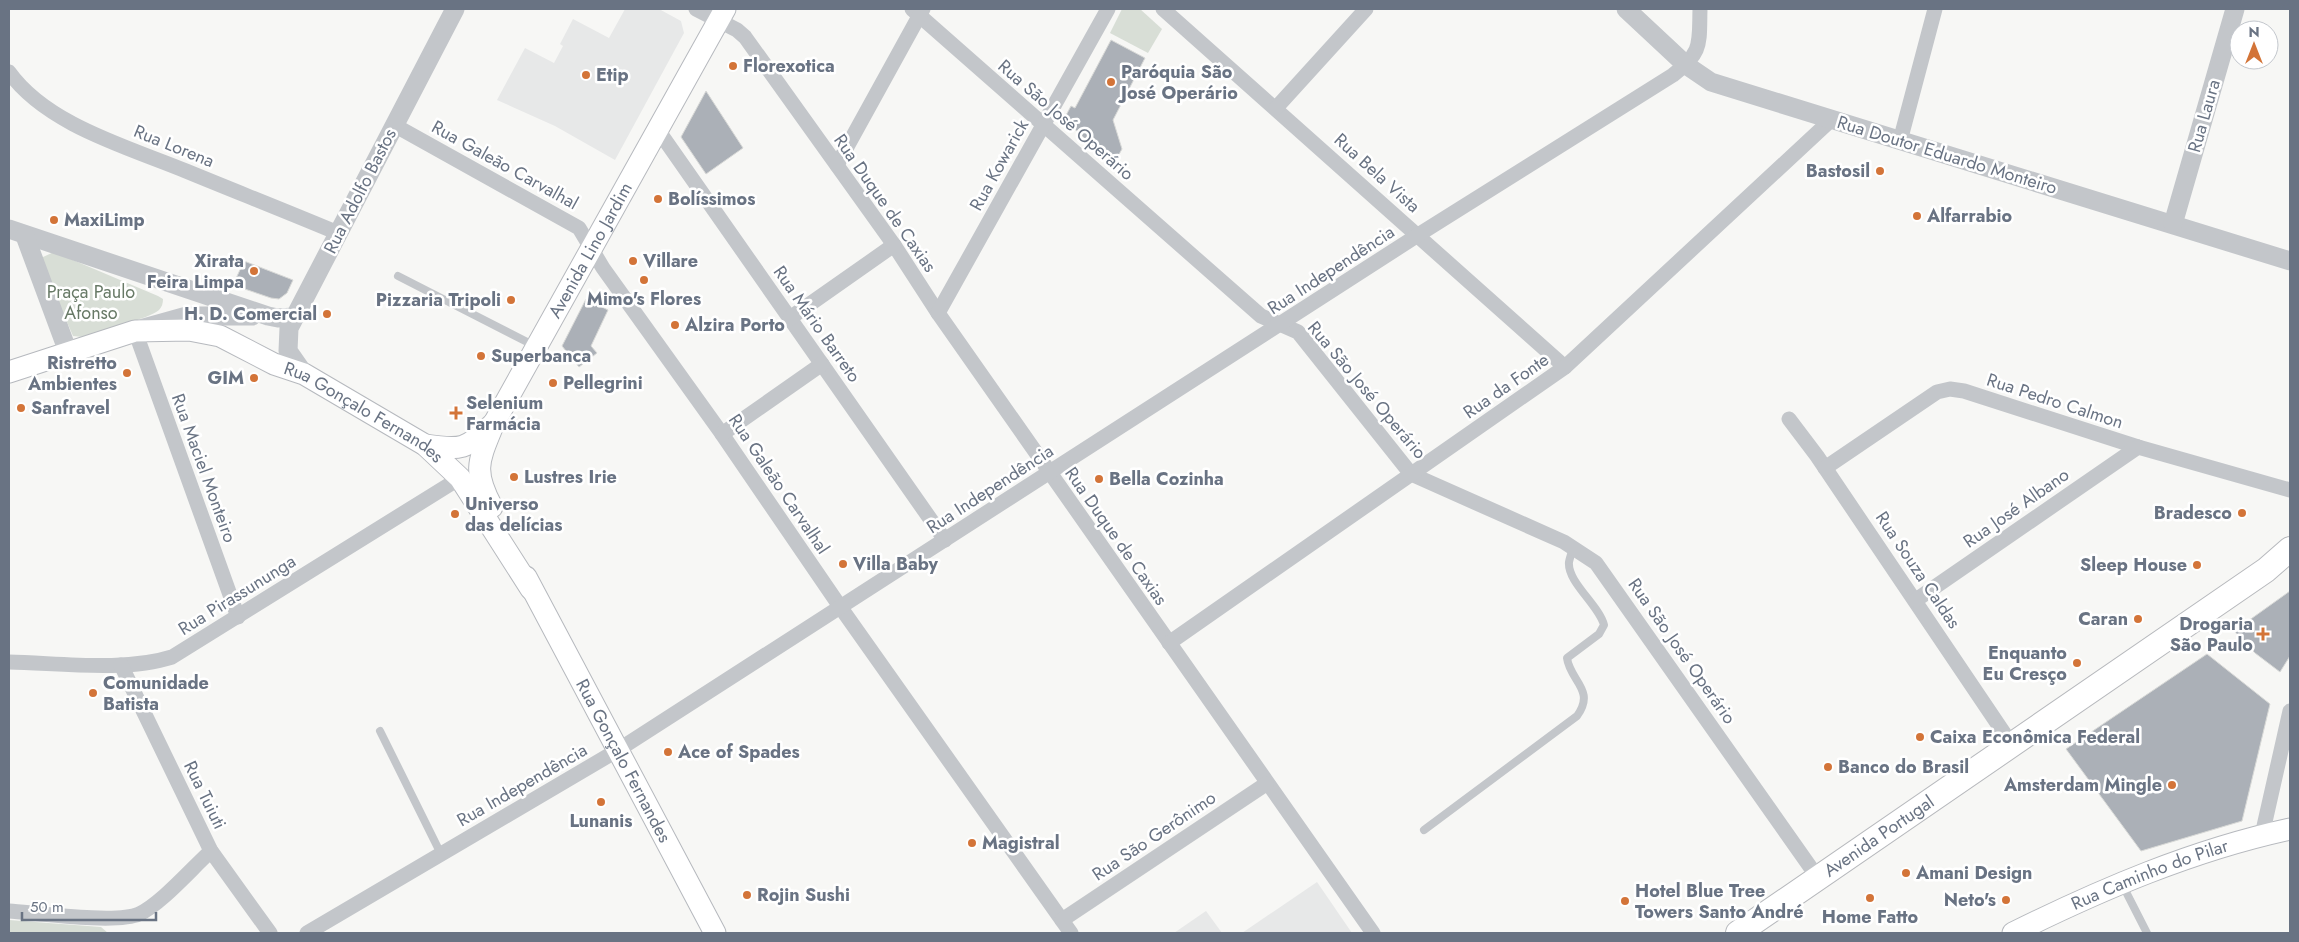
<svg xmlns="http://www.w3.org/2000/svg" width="2299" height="942" viewBox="0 0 2299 942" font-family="Jost,sans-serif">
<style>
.built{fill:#e7e8e8}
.green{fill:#d8ded6}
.building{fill:#abb0b7;stroke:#d8d9d7}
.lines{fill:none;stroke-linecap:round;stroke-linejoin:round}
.secondary-casing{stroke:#b6b9be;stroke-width:23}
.primary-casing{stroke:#b7b9bd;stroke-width:26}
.service{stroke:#c3c6ca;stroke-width:8}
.minor{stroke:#c3c6ca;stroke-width:15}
.tertiary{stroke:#c3c6ca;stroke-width:19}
.secondary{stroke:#fff;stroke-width:21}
.primary{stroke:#fff;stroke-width:24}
.poi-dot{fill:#d37438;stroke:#fff;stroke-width:2}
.labels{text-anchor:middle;stroke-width:5;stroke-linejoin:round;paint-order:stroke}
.poi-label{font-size:18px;font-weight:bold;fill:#697383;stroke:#fff;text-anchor:start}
.street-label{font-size:18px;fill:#697383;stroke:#fff}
.park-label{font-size:18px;fill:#687a67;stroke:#fff}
</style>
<rect width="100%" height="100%" fill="#f7f7f5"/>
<g class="built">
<polygon points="625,9 659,9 681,21 684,33 615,160 555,126 497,100 525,48 554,63 563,46 560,44 573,19 609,38"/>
<polygon points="1317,882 1352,933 1242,933"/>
<polygon points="1206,911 1222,933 1174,933"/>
</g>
<g class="green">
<polygon points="1122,9 1140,9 1162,29 1148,53 1110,33"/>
<path d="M54,252L158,296L163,299C163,303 162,307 159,310C151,318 97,332 83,337L73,336L42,264L43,257Z"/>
<polygon points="9,920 101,927 108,933 9,933"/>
</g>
<g class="building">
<polygon points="1111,40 1145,58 1113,120 1122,149 1113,165 1064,119 1071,106 1075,108"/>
<polygon points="706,91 743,148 706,174 681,137"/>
<polygon points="244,261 293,280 287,293 279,299 271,298 233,285"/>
<polygon points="586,299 608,310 591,346 597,353 579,367 562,346"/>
<polygon points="2290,591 2290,656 2280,672 2255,653 2234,631"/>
<polygon points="2207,654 2270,704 2242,821 2141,851 2066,749"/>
</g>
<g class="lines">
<defs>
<g id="secondary">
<path id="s1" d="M9,372L135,331L189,330L220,336L274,364L304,374L425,445L460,478L531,589"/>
<path id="s2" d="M425,445C464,451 465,449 494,423L725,9"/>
<path d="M492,507C472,470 479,460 494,423"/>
<path id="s3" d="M526,577L715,933"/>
<path id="s4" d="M2013,933C2102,889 2193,850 2290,829"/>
</g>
<g id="primary">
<path id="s5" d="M1738,933L2266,570L2290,549"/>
</g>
</defs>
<use href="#secondary" class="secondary-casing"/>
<use href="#primary" class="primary-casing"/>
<g class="service">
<polyline points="398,276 535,346"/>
<polyline points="380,731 441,854"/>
<path d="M1424,830L1577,716C1596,690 1570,681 1567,658L1599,634L1604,625C1599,605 1567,582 1569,562C1570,557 1572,552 1573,547"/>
<polyline points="2122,884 2147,933"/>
</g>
<g class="minor">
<polyline points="696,9 737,30 745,37 894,245 938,313 1373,933"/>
<polyline points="912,9 1261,316 1298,332 1411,474 1564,542 1596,563 1818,878"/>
<polyline points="1163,9 1565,367"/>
<path d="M9,72C47,125 128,147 186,171C237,192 288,212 338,233"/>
<polyline points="1276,108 1366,9"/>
<polyline points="394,125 579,228 603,268 722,434 841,608 1071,933"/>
<polyline points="658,130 945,540"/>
<polyline points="1900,141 1935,9"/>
<polyline points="837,165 923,9"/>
<polyline points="938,313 1108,9"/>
<polyline points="790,318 894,245"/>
<polyline points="135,331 238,617"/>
<polyline points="1789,419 1817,456 2012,745"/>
<polyline points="722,434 822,364"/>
<polyline points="1825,468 1937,392 1950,389 1964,391 2138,447 2290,490"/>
<polyline points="1916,600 2138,447"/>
<polyline points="1169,643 1565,367 1832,119"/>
<path d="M9,662C59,663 125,672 172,657L460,478"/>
<polyline points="121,665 211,851 270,933"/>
<polyline points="2262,835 2290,711"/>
<path d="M9,911C37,913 117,924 139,914C161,904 192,868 211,851"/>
<polyline points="1062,920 1266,784"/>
<path d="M307,933L618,750L1418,235L1673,75C1703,52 1699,44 1700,9"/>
</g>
<g class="tertiary">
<polyline points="1626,9 1686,65 1711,82 2290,261"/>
<polyline points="2173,224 2235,9"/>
<polyline points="9,229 268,316 278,318 294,317"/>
<polyline points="25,236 68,352"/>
<polyline points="144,328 187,316 252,316"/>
<polyline points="304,374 288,351 289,328 455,9"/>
</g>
<use href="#secondary" class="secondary"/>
<use href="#primary" class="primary"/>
</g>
<g class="poi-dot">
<circle cx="733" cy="66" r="5"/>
<circle cx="586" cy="75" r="5"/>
<circle cx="1111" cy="82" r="5"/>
<circle cx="1880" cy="171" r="5"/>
<circle cx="658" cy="199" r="5"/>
<circle cx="1917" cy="216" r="5"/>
<circle cx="54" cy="220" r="5"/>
<circle cx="633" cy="261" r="5"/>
<circle cx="254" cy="271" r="5"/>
<circle cx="644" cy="280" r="5"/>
<circle cx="511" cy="300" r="5"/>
<circle cx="327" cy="314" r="5"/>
<circle cx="675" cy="325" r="5"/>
<circle cx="481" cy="356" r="5"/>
<circle cx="127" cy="373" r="5"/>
<circle cx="254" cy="378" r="5"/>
<circle cx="553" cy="383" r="5"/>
<circle cx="21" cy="408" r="5"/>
<path d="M453.5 405.5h5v5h5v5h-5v5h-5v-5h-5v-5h5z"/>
<circle cx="514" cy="477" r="5"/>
<circle cx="1099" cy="479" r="5"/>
<circle cx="2242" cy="513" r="5"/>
<circle cx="455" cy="514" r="5"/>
<circle cx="843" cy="564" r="5"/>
<circle cx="2197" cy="565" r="5"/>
<circle cx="2138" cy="619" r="5"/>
<path d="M2260.5 626.5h5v5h5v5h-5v5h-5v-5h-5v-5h5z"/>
<circle cx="2077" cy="663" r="5"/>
<circle cx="93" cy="693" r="5"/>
<circle cx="1920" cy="737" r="5"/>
<circle cx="668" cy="752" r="5"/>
<circle cx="1828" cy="767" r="5"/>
<circle cx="2172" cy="785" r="5"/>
<circle cx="601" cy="802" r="5"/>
<circle cx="972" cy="843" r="5"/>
<circle cx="1906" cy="873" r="5"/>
<circle cx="747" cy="895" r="5"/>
<circle cx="1870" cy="898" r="5"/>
<circle cx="2006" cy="900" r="5"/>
<circle cx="1625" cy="901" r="5"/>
</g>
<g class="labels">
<g class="poi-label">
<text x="743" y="72">Florexotica</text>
<text x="1121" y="78">Paróquia São<tspan x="1121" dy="21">José Operário</tspan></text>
<text x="596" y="81">Etip</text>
<text x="1870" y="177" text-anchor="end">Bastosil</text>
<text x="668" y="205">Bolíssimos</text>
<text x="1927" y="222">Alfarrabio</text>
<text x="64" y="226">MaxiLimp</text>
<text x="244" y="267" text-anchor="end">Xirata<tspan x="244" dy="21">Feira Limpa</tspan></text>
<text x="643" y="267">Villare</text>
<text x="644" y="305" text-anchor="middle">Mimo's Flores</text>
<text x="501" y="306" text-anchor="end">Pizzaria Tripoli</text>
<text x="317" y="320" text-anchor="end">H. D. Comercial</text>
<text x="685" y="331">Alzira Porto</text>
<text x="491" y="362">Superbanca</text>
<text x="117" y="369" text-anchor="end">Ristretto<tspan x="117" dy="21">Ambientes</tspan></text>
<text x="244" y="384" text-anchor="end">GIM</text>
<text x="563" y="389">Pellegrini</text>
<text x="466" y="409">Selenium<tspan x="466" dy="21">Farmácia</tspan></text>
<text x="31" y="414">Sanfravel</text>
<text x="524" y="483">Lustres Irie</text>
<text x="1109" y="485">Bella Cozinha</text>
<text x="465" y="510">Universo<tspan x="465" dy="21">das delícias</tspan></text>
<text x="2232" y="519" text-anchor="end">Bradesco</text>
<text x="853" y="570">Villa Baby</text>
<text x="2187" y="571" text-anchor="end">Sleep House</text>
<text x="2128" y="625" text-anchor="end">Caran</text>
<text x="2253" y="630" text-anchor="end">Drogaria<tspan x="2253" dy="21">São Paulo</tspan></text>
<text x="2067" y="659" text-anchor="end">Enquanto<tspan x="2067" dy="21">Eu Cresço</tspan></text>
<text x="103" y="689">Comunidade<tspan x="103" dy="21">Batista</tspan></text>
<text x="1930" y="743">Caixa Econômica Federal</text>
<text x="678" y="758">Ace of Spades</text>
<text x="1838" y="773">Banco do Brasil</text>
<text x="2162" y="791" text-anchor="end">Amsterdam Mingle</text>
<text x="601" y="827" text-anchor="middle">Lunanis</text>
<text x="982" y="849">Magistral</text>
<text x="1916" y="879">Amani Design</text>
<text x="1635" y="897">Hotel Blue Tree<tspan x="1635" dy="21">Towers Santo André</tspan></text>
<text x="757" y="901">Rojin Sushi</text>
<text x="1996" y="906" text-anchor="end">Neto's</text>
<text x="1870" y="923" text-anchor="middle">Home Fatto</text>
</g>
<g class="street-label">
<text transform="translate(2204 116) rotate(-74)" y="6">Rua Laura</text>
<text transform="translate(1066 120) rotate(41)" y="6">Rua São José Operário</text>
<text transform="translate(174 146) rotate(22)" y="6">Rua Lorena</text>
<text transform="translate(1947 155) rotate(17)" y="6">Rua Doutor Eduardo Monteiro</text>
<text transform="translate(505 165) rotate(29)" y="6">Rua Galeão Carvalhal</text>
<text transform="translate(999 165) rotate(-61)" y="6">Rua Kowarick</text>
<text transform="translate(1377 173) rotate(42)" y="6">Rua Bela Vista</text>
<text transform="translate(360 191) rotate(-63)" y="6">Rua Adolfo Bastos</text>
<text transform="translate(885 203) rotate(55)" y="6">Rua Duque de Caxias</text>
<text dy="6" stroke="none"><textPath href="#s2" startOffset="275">Avenida Lino Jardim</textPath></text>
<text transform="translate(1331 270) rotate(-33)" y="6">Rua Independência</text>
<text transform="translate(817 324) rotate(55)" y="6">Rua Mário Barreto</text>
<text transform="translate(1506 386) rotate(-35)" y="6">Rua da Fonte</text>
<text transform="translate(1367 390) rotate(50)" y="6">Rua São José Operário</text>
<text transform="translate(2055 401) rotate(18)" y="6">Rua Pedro Calmon</text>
<text dy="6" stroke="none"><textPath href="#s1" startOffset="381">Rua Gonçalo Fernandes</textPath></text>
<text transform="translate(204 468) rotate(70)" y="6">Rua Maciel Monteiro</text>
<text transform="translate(779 484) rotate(56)" y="6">Rua Galeão Carvalhal</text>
<text transform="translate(990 489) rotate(-33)" y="6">Rua Independência</text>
<text transform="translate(2016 508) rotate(-35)" y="6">Rua José Albano</text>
<text transform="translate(1116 536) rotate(55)" y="6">Rua Duque de Caxias</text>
<text transform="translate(1918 570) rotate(56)" y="6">Rua Souza Caldas</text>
<text transform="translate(237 595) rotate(-32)" y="6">Rua Pirassununga</text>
<text transform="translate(1682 651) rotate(55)" y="6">Rua São José Operário</text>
<text dy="6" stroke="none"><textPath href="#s3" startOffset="208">Rua Gonçalo Fernandes</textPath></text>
<text transform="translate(522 785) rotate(-30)" y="6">Rua Independência</text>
<text transform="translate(205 795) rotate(64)" y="6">Rua Tuiuti</text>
<text transform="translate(1154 836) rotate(-34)" y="6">Rua São Gerônimo</text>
<text dy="6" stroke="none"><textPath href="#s5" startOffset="171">Avenida Portugal</textPath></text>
<text dy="6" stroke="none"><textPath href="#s4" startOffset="149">Rua Caminho do Pilar</textPath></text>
</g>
<g class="park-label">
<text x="91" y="298">Praça Paulo<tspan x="91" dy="21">Afonso</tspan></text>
</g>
</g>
<rect width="2299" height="942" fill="none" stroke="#697383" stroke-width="20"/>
<g transform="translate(2254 45)"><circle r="24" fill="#ffffff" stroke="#c3c7cd"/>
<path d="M0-4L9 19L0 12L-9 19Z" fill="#d37438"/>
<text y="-8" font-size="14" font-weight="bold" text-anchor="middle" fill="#697383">N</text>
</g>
<path d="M22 912v8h134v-8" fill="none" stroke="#697383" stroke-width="2.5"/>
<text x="30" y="912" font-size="15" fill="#697383" stroke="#ffffff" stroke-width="4" paint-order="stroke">50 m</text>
</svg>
